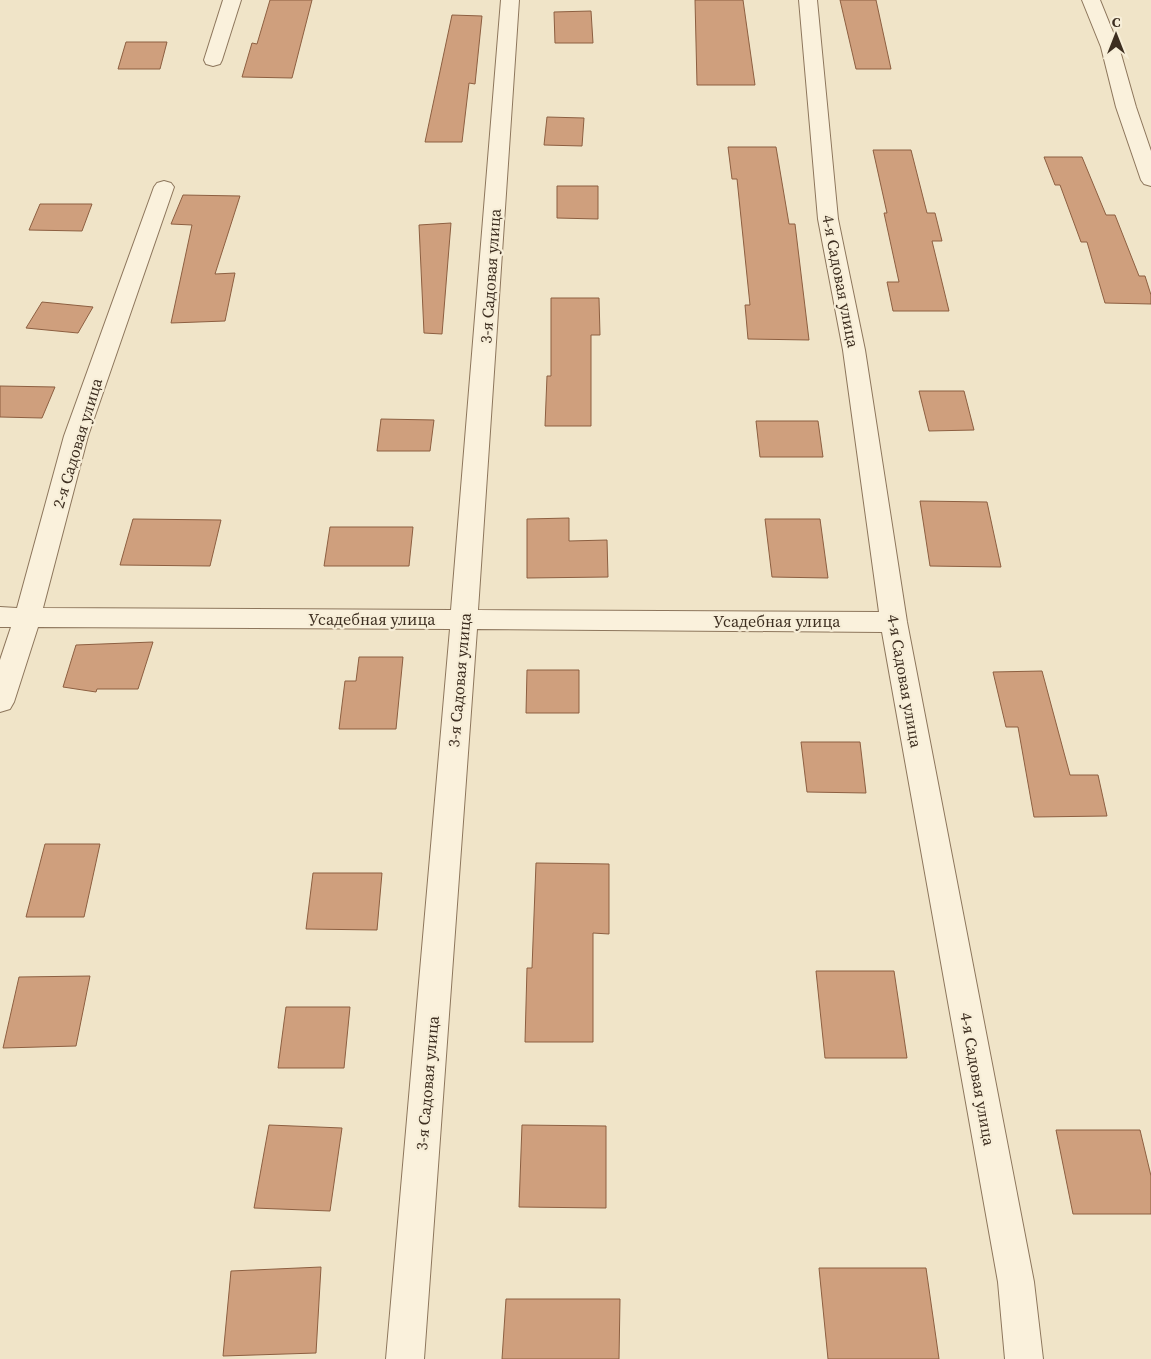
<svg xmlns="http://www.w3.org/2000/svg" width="1151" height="1359" viewBox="0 0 1151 1359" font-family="'Source Serif 4',serif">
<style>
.building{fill:#cf9f7d;stroke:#8d5f41}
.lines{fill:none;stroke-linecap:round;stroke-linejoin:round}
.minor-casing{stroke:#8d765c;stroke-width:2}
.minor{fill:#faf1dc;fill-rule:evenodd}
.labels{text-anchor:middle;stroke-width:4.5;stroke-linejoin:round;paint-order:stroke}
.street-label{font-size:16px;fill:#3d2e20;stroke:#f7eed8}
</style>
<rect width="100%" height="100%" fill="#f0e4c8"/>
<g class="building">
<polygon points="270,0 312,0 292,78 242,77 252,43 257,44"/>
<polygon points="695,0 743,0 755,85 697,85"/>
<polygon points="840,0 876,0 891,69 856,69"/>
<polygon points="591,11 593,43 555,43 554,12"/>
<polygon points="452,15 482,16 475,84 469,83 462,142 425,142"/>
<polygon points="126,42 167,42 160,69 118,69"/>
<polygon points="547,117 584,118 582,146 544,145"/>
<polygon points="728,147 776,147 789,224 795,224 809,340 748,339 745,305 750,305 737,179 732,179"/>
<polygon points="873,150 911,150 927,213 935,213 942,241 932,241 949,311 893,311 887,282 899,282 884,213 887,213"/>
<polygon points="1044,157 1082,157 1106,215 1115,215 1139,276 1145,276 1151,295 1151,304 1105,303 1087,242 1081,242 1060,185 1055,185"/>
<polygon points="557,186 598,186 598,219 557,218"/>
<polygon points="183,195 240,196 215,274 235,273 225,321 171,323 192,225 171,224"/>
<polygon points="40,204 92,204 82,231 29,230"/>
<polygon points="451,223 442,334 424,333 419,225"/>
<polygon points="551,298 599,298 600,335 591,335 591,426 545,426 547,376 551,376"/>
<polygon points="42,302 93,307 78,333 26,328"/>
<polygon points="0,386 55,387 42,418 0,417"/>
<polygon points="919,391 964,391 974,430 929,431"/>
<polygon points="381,419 434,420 430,451 377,451"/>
<polygon points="756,421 818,421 823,457 760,457"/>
<polygon points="920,501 987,502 1001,567 930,566"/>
<polygon points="569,518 569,541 607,540 608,577 527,578 527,519"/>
<polygon points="133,519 221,520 210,566 120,565"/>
<polygon points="765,519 820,519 828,578 772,577"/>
<polygon points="330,527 413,527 409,566 324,566"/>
<polygon points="153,642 138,689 97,689 96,692 63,687 76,645"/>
<polygon points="359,657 403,657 396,729 339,729 345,681 356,681"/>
<polygon points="527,670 579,670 579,713 526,713"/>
<polygon points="1042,671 1070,775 1098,775 1107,816 1034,817 1018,727 1006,727 993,672"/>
<polygon points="801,742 860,742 866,793 807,792"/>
<polygon points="45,844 100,844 84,917 26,917"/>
<polygon points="536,863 609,864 609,934 593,933 593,1042 525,1042 527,968 532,968"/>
<polygon points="313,873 382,873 377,930 306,929"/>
<polygon points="816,971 894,971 907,1058 825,1058"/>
<polygon points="90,976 76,1046 3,1048 19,977"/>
<polygon points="286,1007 350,1007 344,1068 278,1068"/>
<polygon points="269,1125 342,1128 330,1211 254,1208"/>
<polygon points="522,1125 606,1126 606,1208 519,1207"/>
<polygon points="1056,1130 1140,1130 1151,1176 1151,1214 1073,1214"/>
<polygon points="321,1267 316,1353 223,1356 231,1271"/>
<polygon points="819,1268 926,1268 939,1359 828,1359"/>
<polygon points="506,1299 620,1299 619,1359 502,1359"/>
</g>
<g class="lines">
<defs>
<g id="minor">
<polygon points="223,0 241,0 222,60 220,64 213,66 206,64 204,60"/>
<polygon points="501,0 519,0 478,610 879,612 843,350 818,219 799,0 817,0 838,219 865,350 907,622 1034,1282 1043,1359 1005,1359 998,1282 882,632 477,629 424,1359 386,1359 450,629 38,627 14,702 10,709 0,712 0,660 11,627 0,627 0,607 17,608 64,436 154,187 157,183 164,181 171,183 174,187 88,436 43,608 451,610"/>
<polygon points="1082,0 1100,0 1119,47 1136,107 1151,151 1151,186 1144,184 1141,180 1116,107 1101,47"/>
</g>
</defs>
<use href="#minor" class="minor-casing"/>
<use href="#minor" class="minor"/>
</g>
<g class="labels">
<g class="street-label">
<text transform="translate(490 276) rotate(-86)" y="6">3-я Садовая улица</text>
<text transform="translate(841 281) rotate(79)" y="6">4-я Садовая улица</text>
<text transform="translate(77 443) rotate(-73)" y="6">2-я Садовая улица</text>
<text x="372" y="625">Усадебная улица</text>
<text x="777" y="627">Усадебная улица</text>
<text transform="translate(459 680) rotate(-85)" y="6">3-я Садовая улица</text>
<text transform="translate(905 681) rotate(80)" y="6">4-я Садовая улица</text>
<text transform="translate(978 1079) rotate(80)" y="6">4-я Садовая улица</text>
<text transform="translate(427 1083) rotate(-85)" y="6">3-я Садовая улица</text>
</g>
</g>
<g transform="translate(1116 35)" stroke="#f7eed8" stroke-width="4" paint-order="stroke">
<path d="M0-4L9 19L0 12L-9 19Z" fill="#3d2e20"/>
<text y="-8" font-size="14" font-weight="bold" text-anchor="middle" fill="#3d2e20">С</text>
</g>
</svg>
